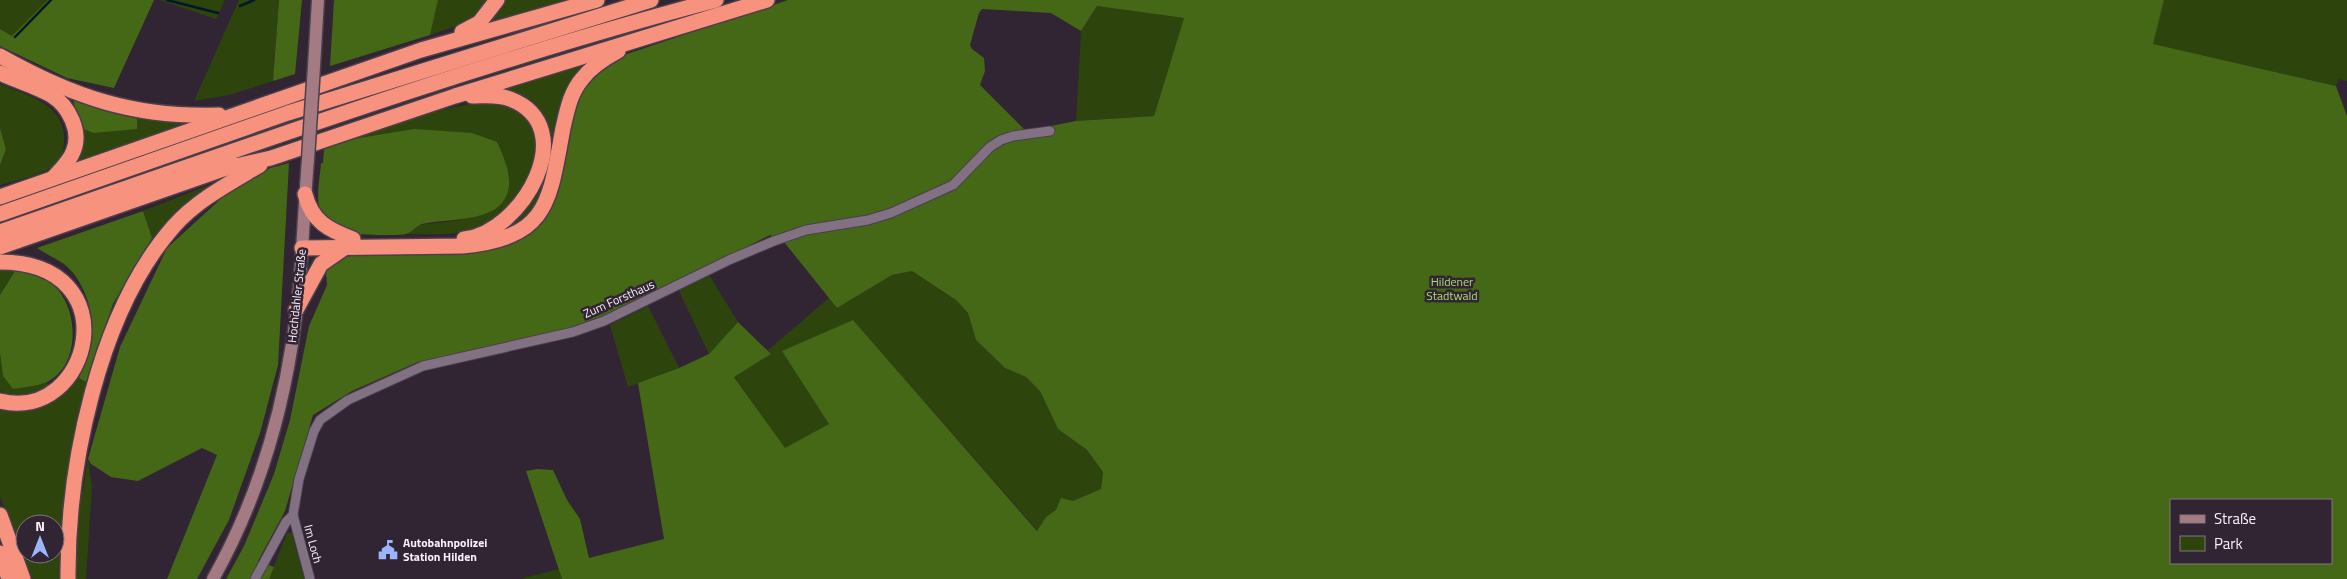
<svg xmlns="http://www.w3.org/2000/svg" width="2347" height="579" viewBox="0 0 2347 579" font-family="'Titillium Web',sans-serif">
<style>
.green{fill:#2d450d;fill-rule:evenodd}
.forest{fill:#456816;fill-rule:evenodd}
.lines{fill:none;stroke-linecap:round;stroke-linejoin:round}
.stream{stroke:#001927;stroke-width:2.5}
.street-casing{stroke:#4a3f4c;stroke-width:11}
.secondary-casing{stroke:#4a3f4c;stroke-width:15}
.highway-casing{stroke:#4a3f4c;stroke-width:18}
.street{stroke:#817183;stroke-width:9}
.secondary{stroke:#a47b82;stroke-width:12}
.highway{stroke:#f6927e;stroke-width:15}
.secondary-bridge-casing{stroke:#4a3f4c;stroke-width:15;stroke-linecap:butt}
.secondary-bridge{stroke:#a47b82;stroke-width:12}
.labels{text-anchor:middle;stroke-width:5;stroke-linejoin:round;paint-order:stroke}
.park-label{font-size:12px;fill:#abde75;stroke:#312433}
.street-label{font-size:12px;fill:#faf0fb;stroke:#312433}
.poi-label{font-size:12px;font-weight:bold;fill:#faf0fb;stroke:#312433;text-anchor:start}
</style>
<rect width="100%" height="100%" fill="#312433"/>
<g class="green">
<polygon points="0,0 48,0 12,36 0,29"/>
<polygon points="160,0 225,0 216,19"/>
<polygon points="239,0 279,0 273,81 229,95 194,101"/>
<path d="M438,0H489C476,22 453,27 430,35Z"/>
<polygon points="502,0 570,0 486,22"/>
<polygon points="2164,0 2347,0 2347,81 2339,79 2336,86 2152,44"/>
<polygon points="1097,6 1184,18 1154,116 1076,121 1081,31"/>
<polygon points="610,52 589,68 551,174 527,221 493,236 513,222 530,201 545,131 485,90"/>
<path d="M0,84C28,96 66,104 64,141C64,148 62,157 58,163C49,173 14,181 0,185V165L6,148L0,128Z"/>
<path d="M485,101C539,105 546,148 522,189C516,200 507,214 496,221C472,237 434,234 407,234L419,225L461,220L509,175L497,142L347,140L435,111Z"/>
<polygon points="137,118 194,120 75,163 82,148 81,128 137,129"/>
<polygon points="214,183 183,208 152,238 143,211"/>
<polygon points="17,268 0,295 0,271"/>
<polygon points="912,271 956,300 968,313 976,340 1005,368 1026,377 1040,391 1058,429 1087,450 1103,472 1101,489 1073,501 1046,517 1038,531 853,320 829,424 785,449 734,376 771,354 768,350 829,298 837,308 892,275"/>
<polygon points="709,275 738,322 709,354 678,289"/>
<polygon points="648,306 679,368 628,387 610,325"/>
<path d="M0,353L3,376L13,389L47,381L48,386C32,393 17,399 0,391Z"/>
<path d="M79,378L86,382L63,579H29L0,496V410C42,408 48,406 79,378ZM25,524H55V554H25Z"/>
<polygon points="88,459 92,487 86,579 76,579 79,512"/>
<polygon points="287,533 292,533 304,579 269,579"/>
<polygon points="559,569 562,579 520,579"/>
</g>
<g class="forest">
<polygon points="48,0 154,0 114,88 67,78 0,46 0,29 12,36"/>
<polygon points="279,0 302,0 295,74 273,81"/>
<polygon points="334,0 438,0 430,35 330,66"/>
<path d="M788,0H2164L2153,44L2336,86L2347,116V579H562L526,471L537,469L553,470L567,500L580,519L589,558L664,539L638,383L679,368L709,354L738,322L771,354L734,377L785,448L829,424L782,351L853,320L1037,531L1046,517L1056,510L1061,498L1073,501L1101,489L1103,472L1087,450L1058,429L1040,391L1026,377L1005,368L976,340L968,313L956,300L912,271L892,275L837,308L784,242L770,235L607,318L554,333L418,362L352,391L313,415L285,511L258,561L274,567L269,579H226L244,546L274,474L290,420L309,326L327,285L326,272L330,265L337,259L359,254L472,253L500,248L518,241L535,229L554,201L562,175L571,122L585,83L609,60ZM1097,6L1184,18L1154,116L1076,121L1026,131L980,85L985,71L984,58L972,49L970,45L979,13L982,9L1051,13L1081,31ZM2171,500H2331V563H2171Z"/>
<polygon points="73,100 137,118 137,129 94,133 81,128"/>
<polygon points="0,128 6,149 0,165"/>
<path d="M414,129L472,133L497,142C505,160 517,185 502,203C486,222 443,219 422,224C416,226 411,233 406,234C396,236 353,235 345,232C339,229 327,221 323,216C314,204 320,178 321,163H323L324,149L347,140Z"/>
<polygon points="289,163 278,365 260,433 229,520 197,579 167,579 217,455 202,448 138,481 111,477 91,464 88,459 120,347 167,248 224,196 270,168"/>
<path d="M143,211L152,238L113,304L86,382L79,378C85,363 91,346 92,330C93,307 82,278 64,264C55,258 46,254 37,248Z"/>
<path d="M17,268C27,273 43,277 52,284C79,306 82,365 47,382C38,386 24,387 13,389L3,376L0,353V295Z"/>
</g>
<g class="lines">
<g class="stream">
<polyline points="167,0 218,13"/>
<polyline points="240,6 254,0"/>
<polyline points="15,37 51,0"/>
</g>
<defs>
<g id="street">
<polyline points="293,515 310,579"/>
<polyline points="255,579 286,522 293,515 299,479 314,431 320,420 348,400 423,366 573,332 604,321 729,260 774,241 806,230 868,220 891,213 953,185 990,147 1001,140 1013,136 1050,131"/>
</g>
<g id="secondary">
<polyline points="314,66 318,0"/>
<path d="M213,579C254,506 279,427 292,344C302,283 303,220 308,159"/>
</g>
<g id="highway">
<polyline points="462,32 479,23 497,0"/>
<path d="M0,56C73,97 134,118 219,115"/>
<path d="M0,73C17,81 35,86 51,95C69,106 82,132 73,152C69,162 61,169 54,177"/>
<polyline points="227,168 271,158 455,96 767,0"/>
<path d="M305,194C312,222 329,230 353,239"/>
<polyline points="0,197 421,50 597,0"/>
<polyline points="0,214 288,113 651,0"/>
<path d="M0,232C237,150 473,64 716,0"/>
<path d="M464,239C522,233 583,127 510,99C498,94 484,96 472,96"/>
<polyline points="0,247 235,165"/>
<path d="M302,248L463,246C549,237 549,203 563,128C567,111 570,93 582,79C591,67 605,58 618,51"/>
<path d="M0,262C131,262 91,424 0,401"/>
<polyline points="296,310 321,264 344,248"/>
<polyline points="0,515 23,579"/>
<polyline points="0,553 9,579"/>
<path d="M68,579C67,468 98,312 174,226C197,200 230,183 260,165"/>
</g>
</defs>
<use href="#street" class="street-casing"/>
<use href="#secondary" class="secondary-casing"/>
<use href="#highway" class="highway-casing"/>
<use href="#street" class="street"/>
<use href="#secondary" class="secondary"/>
<use href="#highway" class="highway"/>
<defs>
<polyline id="secondary-bridge" points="308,159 314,66"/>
</defs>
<use href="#secondary-bridge" class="secondary-bridge-casing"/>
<use href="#secondary-bridge" class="secondary-bridge"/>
</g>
<defs>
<symbol id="civic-bare" viewBox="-9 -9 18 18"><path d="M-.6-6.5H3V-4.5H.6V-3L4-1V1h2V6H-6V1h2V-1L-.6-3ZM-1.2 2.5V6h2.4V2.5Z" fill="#9ab5fd" stroke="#312433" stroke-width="2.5" paint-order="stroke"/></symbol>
</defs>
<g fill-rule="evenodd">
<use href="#civic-bare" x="374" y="536" width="28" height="28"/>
</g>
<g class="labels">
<g class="park-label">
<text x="1452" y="286">Hildener<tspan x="1452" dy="14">Stadtwald</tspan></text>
</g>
<g class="street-label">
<text transform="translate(297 296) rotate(-84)" y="4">Hochdahler Straße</text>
<text transform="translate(619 299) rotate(-24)" y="4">Zum Forsthaus</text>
<text transform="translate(313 544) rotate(75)" y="4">Im Loch</text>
</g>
<g class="poi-label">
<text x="403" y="547">Autobahnpolizei<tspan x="403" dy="14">Station Hilden</tspan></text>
</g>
</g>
<rect x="2170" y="499" width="162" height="65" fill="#312433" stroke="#817683"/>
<rect x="2180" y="515" width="25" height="8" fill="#a47b82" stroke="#817683"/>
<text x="2214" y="524" font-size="15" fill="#faf0fb">Straße</text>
<rect x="2180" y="536" width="25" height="15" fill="#2d450d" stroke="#817683"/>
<text x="2214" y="549" font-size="15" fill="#faf0fb">Park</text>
<g transform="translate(40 539)"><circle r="24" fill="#312433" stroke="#817683"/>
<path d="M0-4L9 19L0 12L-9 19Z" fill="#9ab5fd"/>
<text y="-8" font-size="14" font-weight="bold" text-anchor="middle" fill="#faf0fb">N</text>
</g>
</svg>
